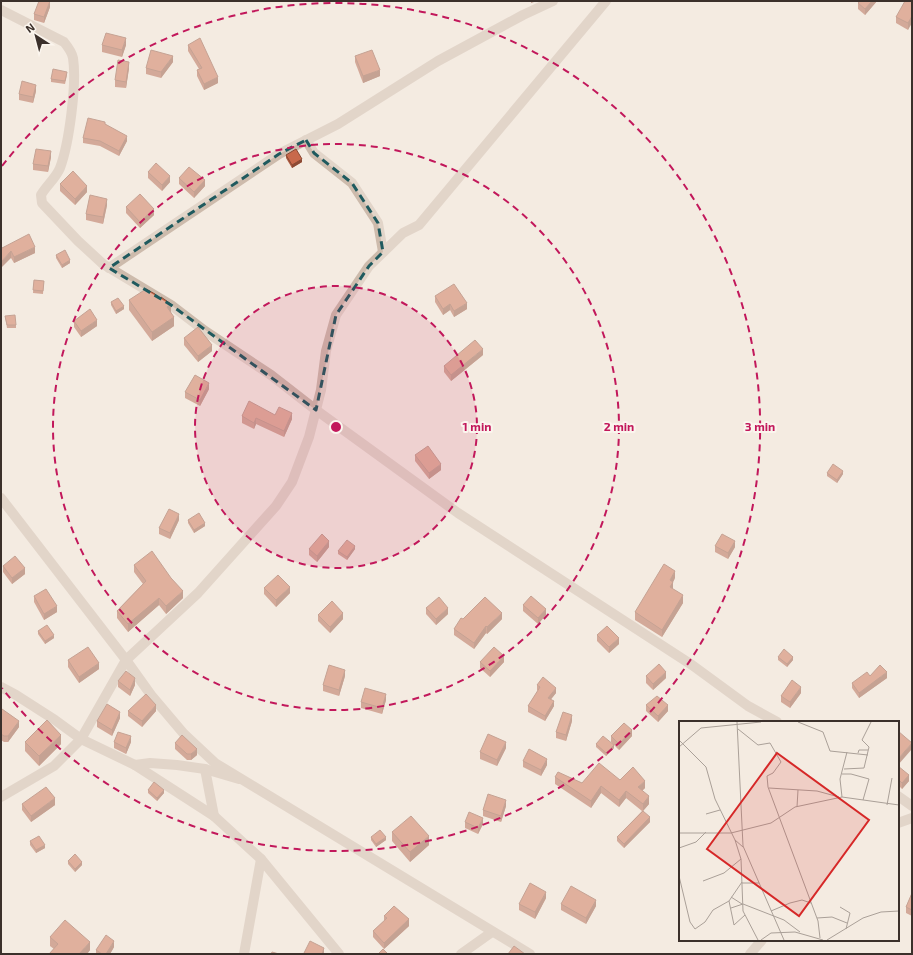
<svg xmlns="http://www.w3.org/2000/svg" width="913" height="955" viewBox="0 0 913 955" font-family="'Exo 2',sans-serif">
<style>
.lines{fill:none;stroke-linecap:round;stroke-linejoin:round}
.minor{stroke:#cdbbac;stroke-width:10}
.tertiary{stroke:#cdbbac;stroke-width:10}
.wall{fill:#ac5a40}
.shaded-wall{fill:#8c4a34}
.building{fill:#c8694b;stroke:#8c4a34}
.marked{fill:none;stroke:#1f5a5e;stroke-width:3;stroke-dasharray:8 5;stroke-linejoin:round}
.ring{fill:none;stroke:#c2185b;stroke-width:2;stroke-dasharray:7 5}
.inset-road{fill:none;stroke:#aaa098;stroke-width:1}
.view{fill:#d62828;fill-opacity:0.15;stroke:#d62828;stroke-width:2}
.inset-edge{fill:none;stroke:#3b302b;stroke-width:2}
.centre{fill:#c2185b;stroke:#fbf5ee;stroke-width:2}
.ring-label{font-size:12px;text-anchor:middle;font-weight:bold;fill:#c2185b;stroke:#fbf5ee;stroke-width:4;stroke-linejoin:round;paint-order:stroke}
</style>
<rect width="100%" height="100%" fill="#f4ebe1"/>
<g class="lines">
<g class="minor">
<path d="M1,10L64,42C68,47 72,52 73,58C77,84 69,144 60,168C56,178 46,186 41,195L42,203L78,241L103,264L171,305L205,331L271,375L316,410L458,513L692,665L748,706L777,722"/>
<polyline points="306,140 314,153 352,183 378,223 383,252"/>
<polyline points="109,268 279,154 338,124 438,61 523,15 553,1"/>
<polyline points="1,687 16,695 55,720 81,739 135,765 150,763 177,765 205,769 239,779"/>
<polyline points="135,765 214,816 261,859 339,954"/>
<polyline points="205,769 214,816"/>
<polyline points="898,796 912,806"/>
<polyline points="1,797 54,766 81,739 126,660 198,593 276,506 292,482 309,437 321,390 326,351 336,315 369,266 403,233 419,225 606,1"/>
<polyline points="898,823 912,818"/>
<polyline points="244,954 261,859"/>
<polyline points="461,954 492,932"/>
<polyline points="750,954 762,940"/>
</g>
<polyline class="tertiary" points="1,498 126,660 151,695 184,734 215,763 530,954"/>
</g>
<g class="wall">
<polygon points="877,1 865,15 858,9 858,3"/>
<polygon points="912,1 908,30 896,23 896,17"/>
<polygon points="50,7 44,23 34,20 34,14"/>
<polygon points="102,45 126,45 122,57 102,52"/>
<polygon points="188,45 218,83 204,90 197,76 197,70 199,69 188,51"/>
<polygon points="355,56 380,76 363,83 355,62"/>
<polygon points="173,62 161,78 146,74 146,68"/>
<polygon points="129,68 126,88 115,87 115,80"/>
<polygon points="67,75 65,84 51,82 51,79"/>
<polygon points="36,91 33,103 19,100 19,94"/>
<polygon points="105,124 127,141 119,156 100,146 83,143 83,138"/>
<polygon points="286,155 302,162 292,168 286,158"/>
<polygon points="51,157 48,172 33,170 33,164"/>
<polygon points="148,172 170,182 162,191 148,178"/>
<polygon points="179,178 205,186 194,198 179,184"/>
<polygon points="60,184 87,192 75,205 60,191"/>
<polygon points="107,205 103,224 86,220 86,214"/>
<polygon points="126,207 154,215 140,228 126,213"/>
<polygon points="2,248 35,253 14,263 11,258"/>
<polygon points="56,255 70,263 62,268 56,258"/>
<polygon points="34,280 44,281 43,294 33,293"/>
<polygon points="435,296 467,309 454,317 450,310 443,315 435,302"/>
<polygon points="159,299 171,312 174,326 152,341 129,310 129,300"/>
<polygon points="111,302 124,309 116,314 111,305"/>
<polygon points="5,316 16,325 16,328 7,328"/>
<polygon points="74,321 97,326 81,337 74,327"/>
<polygon points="184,338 212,351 198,362 184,345"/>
<polygon points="483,355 451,381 444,372 444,366"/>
<polygon points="209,389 200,406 185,398 185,392"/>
<polygon points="275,415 292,419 284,437 256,424 254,429 242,423 242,416"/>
<polygon points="415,455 441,470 429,479 415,461"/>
<polygon points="827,473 843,474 837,483 827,476"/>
<polygon points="179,520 170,539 159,534 159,528"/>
<polygon points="188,520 205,526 194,533 188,523"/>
<polygon points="715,546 735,547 728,559 715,552"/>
<polygon points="329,547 317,562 309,555 309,549"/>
<polygon points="355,549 347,560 338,554 338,551"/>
<polygon points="134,565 183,598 166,614 159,605 128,632 117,618 117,611 143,584 134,572"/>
<polygon points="3,566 25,574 12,584 3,572"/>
<polygon points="675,578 673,582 673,589 683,603 662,637 635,620 635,612"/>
<polygon points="264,588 290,593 276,607 264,594"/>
<polygon points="34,596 57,612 44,620 34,602"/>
<polygon points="523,605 546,615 538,624 523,611"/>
<polygon points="426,608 448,614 436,625 426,614"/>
<polygon points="318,615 343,619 330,633 318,621"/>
<polygon points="463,619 502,619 487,634 486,633 474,649 454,635 454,629"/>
<polygon points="38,631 54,638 45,644 38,634"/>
<polygon points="597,635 619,644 609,653 597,641"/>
<polygon points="778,657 793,660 787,667 778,660"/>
<polygon points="68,660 99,669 79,683 68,667"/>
<polygon points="480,662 504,662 490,677 480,668"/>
<polygon points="345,676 339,696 323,691 323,685"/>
<polygon points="646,676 666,678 653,690 646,683"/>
<polygon points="870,676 887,678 859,698 852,688 852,683"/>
<polygon points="118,681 135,685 130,696 118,687"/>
<polygon points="537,685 556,693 551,699 554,706 545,721 528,712 528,706 538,691 537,690"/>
<polygon points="801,693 790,708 781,702 781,696"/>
<polygon points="386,700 382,714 361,708 361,702"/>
<polygon points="646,705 668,711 658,722 646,711"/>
<polygon points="1,711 19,727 8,742 4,742 1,740"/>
<polygon points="128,711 156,711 142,727 128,716"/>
<polygon points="120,718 112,736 97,727 97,721"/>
<polygon points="572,721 566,741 556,738 556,732"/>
<polygon points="611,736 632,736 619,750 611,742"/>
<polygon points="25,742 61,744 39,766 25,751"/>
<polygon points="114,742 131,742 126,754 114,748"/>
<polygon points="175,743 197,755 191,760 187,760 175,749"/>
<polygon points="596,744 614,748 606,756 596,747"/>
<polygon points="506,748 497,766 480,759 480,752"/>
<polygon points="523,761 547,765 541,776 523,767"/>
<polygon points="898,766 909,781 902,789 898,785"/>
<polygon points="555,777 582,783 620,780 645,788 642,791 649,804 643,811 650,822 624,848 617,841 617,837 642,811 626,798 619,807 601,793 591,808 555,784"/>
<polygon points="148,790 164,793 157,801 148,793"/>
<polygon points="22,804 55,805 31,822 22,810"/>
<polygon points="506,806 501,822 483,816 483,810"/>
<polygon points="465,822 483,824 478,834 465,828"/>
<polygon points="392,832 429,845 410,862 392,841"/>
<polygon points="371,837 386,840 376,847 371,840"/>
<polygon points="30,841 45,848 36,853 30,845"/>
<polygon points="68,861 82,865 75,872 68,864"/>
<polygon points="912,893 912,916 906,913 906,907"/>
<polygon points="546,898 535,919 519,910 519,904"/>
<polygon points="561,904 596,906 586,924 561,910"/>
<polygon points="384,916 409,926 384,949 373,937 373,931 384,921"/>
<polygon points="50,937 90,950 87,954 49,954 54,949 50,946"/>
<polygon points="114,947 110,954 96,954 96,950"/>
</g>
<g class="shaded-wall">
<polygon points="50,1 50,7 44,23 44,17"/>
<polygon points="531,1 537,1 531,3"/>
<polygon points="872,1 877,1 865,15 865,9"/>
<polygon points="912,16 912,23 908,30 908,23"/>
<polygon points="126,38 126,45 122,57 122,50"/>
<polygon points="173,56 173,62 161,78 161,72"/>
<polygon points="129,62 129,68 126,88 126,82"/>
<polygon points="380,70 380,76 363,83 363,76"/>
<polygon points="218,77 218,83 204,90 204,84"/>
<polygon points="36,85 36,91 33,103 33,97"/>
<polygon points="127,136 127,141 119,156 119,151"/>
<polygon points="51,151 51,157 48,172 48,166"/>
<polygon points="302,159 302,162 292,168 292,165"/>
<polygon points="170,176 170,182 162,191 162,185"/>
<polygon points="205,180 205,186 194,198 194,192"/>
<polygon points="87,186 87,192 75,205 75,199"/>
<polygon points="107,199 107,205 103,224 103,217"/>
<polygon points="154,209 154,215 140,228 140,222"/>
<polygon points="35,247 35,253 14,263 14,257"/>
<polygon points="11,251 11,258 1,268 1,262"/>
<polygon points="70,260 70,263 62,268 62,265"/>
<polygon points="467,303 467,309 454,317 454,311"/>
<polygon points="171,304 171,313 167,307"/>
<polygon points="450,304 450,310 443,315 443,309"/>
<polygon points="124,306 124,309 116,314 116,311"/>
<polygon points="174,317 174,326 152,341 152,332"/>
<polygon points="97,320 97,326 81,337 81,331"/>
<polygon points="212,345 212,351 198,362 198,356"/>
<polygon points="483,349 483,355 451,381 451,375"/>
<polygon points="209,383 209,389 200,406 200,400"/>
<polygon points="292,413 292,419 284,437 284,431"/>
<polygon points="256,418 256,424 254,429 254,423"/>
<polygon points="441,464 441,470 429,479 429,473"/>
<polygon points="843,471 843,474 837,483 837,480"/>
<polygon points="179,514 179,520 170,539 170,533"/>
<polygon points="205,523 205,526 194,533 194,530"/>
<polygon points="329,541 329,547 317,562 317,556"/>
<polygon points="735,541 735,547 728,559 728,553"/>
<polygon points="355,546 355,549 347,560 347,557"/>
<polygon points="25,568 25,574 12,584 12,578"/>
<polygon points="675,571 675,578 673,582 673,589 670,595 670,580"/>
<polygon points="290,587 290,593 276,607 276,600"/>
<polygon points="183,591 183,598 166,614 166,606"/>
<polygon points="683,595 683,603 662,637 662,630"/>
<polygon points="159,598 159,605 128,632 128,624"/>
<polygon points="57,606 57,612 44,620 44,614"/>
<polygon points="448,608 448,614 436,625 436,619"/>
<polygon points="546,609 546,615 538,624 538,618"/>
<polygon points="343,613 343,619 330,633 330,627"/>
<polygon points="502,613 502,619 487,634 487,627"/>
<polygon points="486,626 486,633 474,649 474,643"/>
<polygon points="54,635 54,638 45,644 45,641"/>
<polygon points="619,638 619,644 609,653 609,647"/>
<polygon points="504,656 504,662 490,677 490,671"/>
<polygon points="793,657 793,660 787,667 787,664"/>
<polygon points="99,663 99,669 79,683 79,677"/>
<polygon points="345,670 345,676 339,696 339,690"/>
<polygon points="666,672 666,678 653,690 653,684"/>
<polygon points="887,672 887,678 859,698 859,693"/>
<polygon points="135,678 135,685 130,696 130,690"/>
<polygon points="801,687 801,693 790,708 790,702"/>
<polygon points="556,688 556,693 548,703 548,698"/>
<polygon points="386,694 386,700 382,714 382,708"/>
<polygon points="554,701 554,706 545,721 545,716"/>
<polygon points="156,705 156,711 142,727 142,721"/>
<polygon points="668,705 668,711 658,722 658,716"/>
<polygon points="120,712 120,718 112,736 112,730"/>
<polygon points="572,715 572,721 566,741 566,735"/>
<polygon points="19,721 19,727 8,742 8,736"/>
<polygon points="632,730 632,736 619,750 619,744"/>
<polygon points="61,735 61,744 39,766 39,756"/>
<polygon points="131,736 131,742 126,754 126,748"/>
<polygon points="506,742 506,748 497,766 497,760"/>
<polygon points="912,743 912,749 898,765 898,759"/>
<polygon points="614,745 614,748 606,756 606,753"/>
<polygon points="197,749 197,755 191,760 191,754"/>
<polygon points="547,759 547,765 541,776 541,770"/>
<polygon points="909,775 909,781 902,789 902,783"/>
<polygon points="645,781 645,788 638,794 638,787"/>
<polygon points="601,786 601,793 591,808 591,801"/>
<polygon points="164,790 164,793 157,801 157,798"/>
<polygon points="626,791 626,798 619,807 619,800"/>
<polygon points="649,796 649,804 643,811 643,804"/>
<polygon points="55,798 55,805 31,822 31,816"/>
<polygon points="506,800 506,806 501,822 501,816"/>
<polygon points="650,817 650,822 624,848 624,844"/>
<polygon points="483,818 483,824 478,834 478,828"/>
<polygon points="429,836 429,845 410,862 410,852"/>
<polygon points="386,837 386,840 376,847 376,844"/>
<polygon points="45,845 45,848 36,853 36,850"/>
<polygon points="82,862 82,865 75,872 75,869"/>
<polygon points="546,892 546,898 535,919 535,912"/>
<polygon points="596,900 596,906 586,924 586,918"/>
<polygon points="409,919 409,926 384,949 384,943"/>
<polygon points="114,941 114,947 110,954 106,954"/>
<polygon points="90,942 90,950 87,954 79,954"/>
<polygon points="324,948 324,954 322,954"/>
</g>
<g class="building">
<polygon points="39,1 50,1 44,17 34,14"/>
<polygon points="860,1 872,1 865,9 858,3"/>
<polygon points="905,1 912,1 912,16 908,23 896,17"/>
<polygon points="106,33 126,38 122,50 102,45"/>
<polygon points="200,38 218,77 204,84 197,70 202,68 188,45"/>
<polygon points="151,50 173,56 161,72 146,68"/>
<polygon points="372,50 380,70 363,76 355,56"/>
<polygon points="118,60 129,62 126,82 115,80"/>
<polygon points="53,69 67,72 65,81 51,79"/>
<polygon points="22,81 36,85 33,97 19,94"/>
<polygon points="88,118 105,122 105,124 127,136 119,151 100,141 83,138"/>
<polygon points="36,149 51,151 48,166 33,164"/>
<polygon points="296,149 302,159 292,165 286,155"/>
<polygon points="156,163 170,176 162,185 148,172"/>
<polygon points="189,167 205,180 194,192 179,178"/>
<polygon points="73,171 87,186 75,199 60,184"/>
<polygon points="140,194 154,209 140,222 126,207"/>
<polygon points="90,195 107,199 103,217 86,214"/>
<polygon points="29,234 35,247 14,257 11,251 1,262 1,246 2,248"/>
<polygon points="65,250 70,260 62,265 56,255"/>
<polygon points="34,280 44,281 43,291 33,290"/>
<polygon points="454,284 467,303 454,311 450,304 443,309 435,296"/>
<polygon points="146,289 155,294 159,299 161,297 171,304 167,307 174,317 152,332 129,300"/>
<polygon points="118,298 124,306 116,311 111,302"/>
<polygon points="90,309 97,320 81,331 74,321"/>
<polygon points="15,315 16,325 7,325 5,316"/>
<polygon points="198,327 212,345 198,356 184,338"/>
<polygon points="475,340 483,349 451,375 444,366"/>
<polygon points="195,375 209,383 200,400 185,392"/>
<polygon points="249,401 275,415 279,407 292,413 284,431 256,418 254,423 242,416"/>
<polygon points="428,446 441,464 429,473 415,455"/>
<polygon points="833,464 843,471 837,480 827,473"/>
<polygon points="169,509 179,514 170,533 159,528"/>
<polygon points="199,513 205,523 194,530 188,520"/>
<polygon points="322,534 329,541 317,556 309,549"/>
<polygon points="722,534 735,541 728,553 715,546"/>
<polygon points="347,540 355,546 347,557 338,551"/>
<polygon points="152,551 171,578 183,591 166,606 159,598 128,624 117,611 146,581 134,565"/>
<polygon points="15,556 25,568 12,578 3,566"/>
<polygon points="664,564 675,571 670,580 673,582 670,587 683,595 662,630 635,612"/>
<polygon points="278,575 290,587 276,600 264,588"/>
<polygon points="46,589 57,606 44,614 34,596"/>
<polygon points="531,596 546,609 538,618 523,605"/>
<polygon points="439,597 448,608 436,619 426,608"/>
<polygon points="485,597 502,613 487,627 486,626 474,643 454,629 461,618 463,619"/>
<polygon points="332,601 343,613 330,627 318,615"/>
<polygon points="47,625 54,635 45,641 38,631"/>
<polygon points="607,626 619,638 609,647 597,635"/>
<polygon points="88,647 99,663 79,677 68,660"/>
<polygon points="494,647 504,656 490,671 480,662"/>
<polygon points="784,649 793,657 787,664 778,657"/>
<polygon points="659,664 666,672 653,684 646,676"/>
<polygon points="329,665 345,670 339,690 323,685"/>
<polygon points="880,665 887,672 859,693 852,683 867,672 870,676"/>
<polygon points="126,671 135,678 130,690 118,681"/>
<polygon points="543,677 556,688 548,698 554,701 545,716 528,706 540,687 537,685"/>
<polygon points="792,680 801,687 790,702 781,696"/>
<polygon points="365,688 386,694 382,708 361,702"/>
<polygon points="146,694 156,705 142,721 128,711"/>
<polygon points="657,696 668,705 658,716 646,705"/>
<polygon points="107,704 120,712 112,730 97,721"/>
<polygon points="2,709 19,721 8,736 4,736 1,734 1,711"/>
<polygon points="563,712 572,715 566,735 556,732"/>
<polygon points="47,720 61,735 39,756 25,742"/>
<polygon points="624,723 632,730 619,744 611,736"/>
<polygon points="898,731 912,743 898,759"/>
<polygon points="118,732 131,736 126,748 114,742"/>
<polygon points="488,734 506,742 497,760 480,752"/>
<polygon points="182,735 197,749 191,754 187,754 175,743"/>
<polygon points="603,736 614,745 606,753 596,744"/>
<polygon points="529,749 547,759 541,770 523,761"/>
<polygon points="599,763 620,780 633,767 645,781 638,787 649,796 643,804 626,791 619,800 601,786 591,801 555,777 558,772 582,783"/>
<polygon points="898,766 909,775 902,783 898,779"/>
<polygon points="154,782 164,790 157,798 148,790"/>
<polygon points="46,787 55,798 31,816 22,804"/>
<polygon points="488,794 506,800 501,816 483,810"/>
<polygon points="643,811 650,817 624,844 617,837"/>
<polygon points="469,812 483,818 478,828 465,822"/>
<polygon points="411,816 429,836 410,852 392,832"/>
<polygon points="380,830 386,837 376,844 371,837"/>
<polygon points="39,836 45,845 36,850 30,841"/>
<polygon points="75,854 82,862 75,869 68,861"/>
<polygon points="530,883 546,892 535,912 519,904"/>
<polygon points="571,886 596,900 586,918 561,904"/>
<polygon points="912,893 912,910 906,907"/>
<polygon points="394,906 409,919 384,943 373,931 387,918 384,916"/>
<polygon points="65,920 90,942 79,954 49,954 58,944 50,937"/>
<polygon points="106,935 114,941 106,954 102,954 96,950"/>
<polygon points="310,941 324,948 322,954 306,954 304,953"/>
<polygon points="514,946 525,954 508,954"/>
<polygon points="383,949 388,954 378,954"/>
<polygon points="272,952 279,954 271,954"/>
</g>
<path d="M0 0H913V955H0ZM306,140L314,153L352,183L378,223L383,252L369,266L336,315L316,410L171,305L109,268L279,154Z" fill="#f4ebe1" fill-opacity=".55" fill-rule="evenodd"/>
<path class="marked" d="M306,140L314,153L352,183L378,223L383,252L369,266L336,315L316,410L171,305L109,268L279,154Z"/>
<circle cx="336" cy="427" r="141" fill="#c2185b" fill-opacity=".12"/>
<g class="ring">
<circle cx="336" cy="427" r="141"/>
<circle cx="336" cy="427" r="283"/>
<path d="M2 166A424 424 0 1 1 2 688"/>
</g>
<g transform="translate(679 721)">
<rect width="220" height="220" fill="#f4ebe1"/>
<path class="inset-road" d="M58,1L64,125L105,219M119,1L144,11L151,30L189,34M59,8L79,24L91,22L102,41L94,52L88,55L89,66L139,200L141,217M0,19L27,46L36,78L56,119L64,126M0,26L22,7L82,1M179,32L180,29H189M165,48L185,47L190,26L183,19L192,1M163,53H172L190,58L184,79M90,67L138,70L160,76M163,76L161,58L168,31M208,84L213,57M118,86L119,69M27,93L41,89M0,112H52L92,102L116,86L163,76L220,84M56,119L62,138L64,190L79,219M0,127L17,121L27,111M0,155L11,201L16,208L26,201L34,189L50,180L63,161M24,160L45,152L62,138M63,162H80M52,176L63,183M50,180L55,204L66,194M161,186L171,192L167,208M52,187L64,183L105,199L121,211M92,190L111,182L123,179L132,182M138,197L153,196L168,202M82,219L92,212L116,211L144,219M148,219L184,197L202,191L220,190"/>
<path class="view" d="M98,32L190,99L120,195L28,128Z"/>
<rect width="220" height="220" class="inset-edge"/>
</g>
<circle cx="336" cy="427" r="6" class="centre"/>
<g class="ring-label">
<text x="477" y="431">1 min</text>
<text x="619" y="431">2 min</text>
<text x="760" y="431">3 min</text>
</g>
<rect width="913" height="955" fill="none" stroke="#3b302b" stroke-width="4"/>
<g transform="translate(36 36) rotate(324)" stroke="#fbf5ee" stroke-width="3" paint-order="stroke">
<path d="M0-3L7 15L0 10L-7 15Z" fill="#3b302b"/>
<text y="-6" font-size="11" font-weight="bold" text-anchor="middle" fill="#3b302b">N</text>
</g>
</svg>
